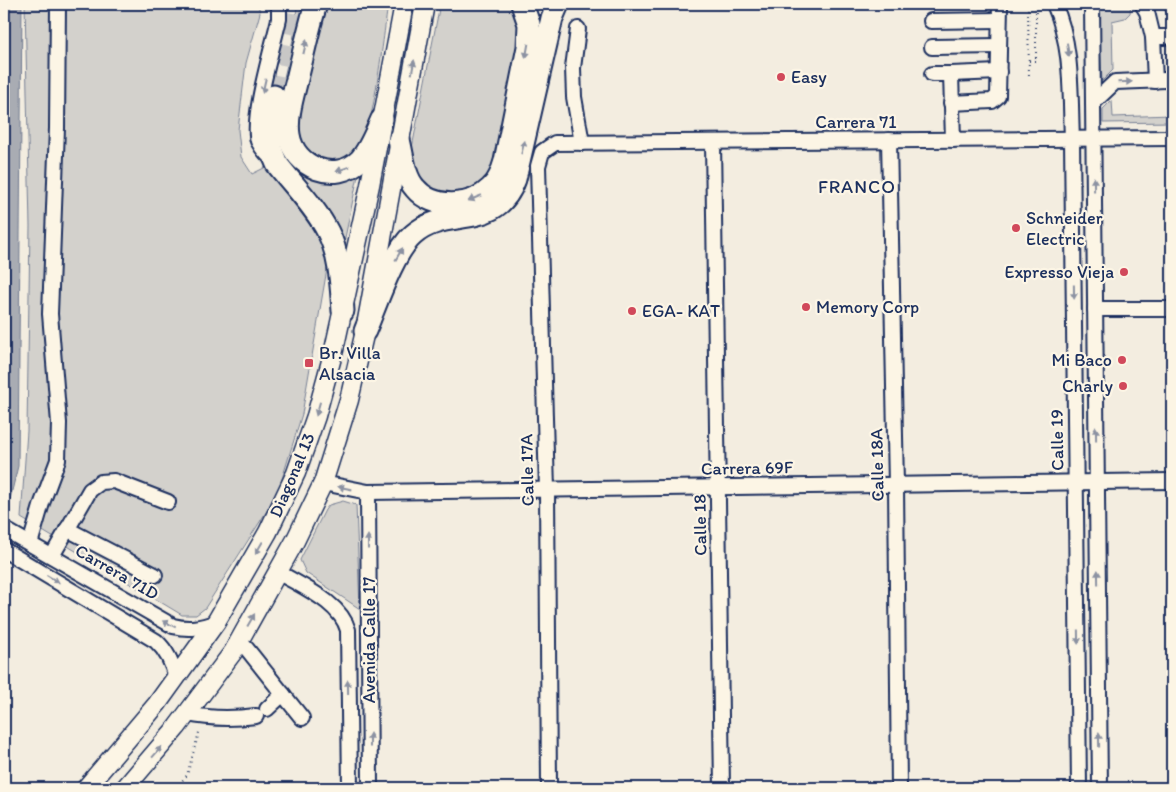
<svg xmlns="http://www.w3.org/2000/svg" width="1176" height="792" viewBox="0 0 1176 792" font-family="Itim,sans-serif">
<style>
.green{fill:#d3d1cc;stroke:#778095}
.water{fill:#a9acb3;stroke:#707a91}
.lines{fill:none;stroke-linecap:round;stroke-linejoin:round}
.highway-tunnel{stroke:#c8c7c6;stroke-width:21;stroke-dasharray:21 11;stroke-linecap:butt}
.minor-casing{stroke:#1b2f5e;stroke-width:18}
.major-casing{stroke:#1b2f5e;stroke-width:21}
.highway-casing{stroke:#1b2f5e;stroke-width:25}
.path{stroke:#1b2f5e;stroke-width:2;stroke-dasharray:1 4;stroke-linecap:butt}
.minor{stroke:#fcf5e5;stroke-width:14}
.major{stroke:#fcf5e5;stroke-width:18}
.highway{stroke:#fcf5e5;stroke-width:21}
.oneway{fill:#8c92a2}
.poi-dot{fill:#d1495b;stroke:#fcf5e5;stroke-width:2}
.labels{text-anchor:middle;stroke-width:4.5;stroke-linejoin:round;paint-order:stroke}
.poi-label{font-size:18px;fill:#1b2f5e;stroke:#fcf5e5;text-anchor:start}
.street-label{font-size:18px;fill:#1b2f5e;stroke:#fcf5e5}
.neighbourhood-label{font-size:19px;letter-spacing:1px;fill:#1b2f5e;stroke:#fcf5e5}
</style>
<rect width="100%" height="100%" fill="#f3ede0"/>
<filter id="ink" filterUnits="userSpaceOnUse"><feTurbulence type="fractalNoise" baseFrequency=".02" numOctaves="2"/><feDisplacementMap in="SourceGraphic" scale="10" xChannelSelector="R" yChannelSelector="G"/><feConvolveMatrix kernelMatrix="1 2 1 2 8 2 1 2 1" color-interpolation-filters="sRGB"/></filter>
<g filter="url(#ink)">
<g class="green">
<polygon points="25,4 258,4 260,13 246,63 238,130 241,157 252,174 270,165 322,238 328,263 302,414 277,495 205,608 196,615 182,615 21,518 27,431 30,226"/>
<path d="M297,4H306L283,152C293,167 303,178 322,181L360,166L342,252L282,160L273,124L295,31Z"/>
<path d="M323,4H388C384,31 373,137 358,152C352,158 341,162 334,165L305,155L294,128Z"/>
<polygon points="440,4 502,4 520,6 524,18 496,167 479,189 449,198 424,186 410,158"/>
<polygon points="1098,4 1131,4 1130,13 1125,18 1112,21 1113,70 1102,81"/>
<polygon points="1159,4 1172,4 1172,17 1170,17"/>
<polygon points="1112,100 1113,117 1172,115 1172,122 1103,123 1103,109"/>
<polygon points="343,501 356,505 360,609 306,573 300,560 325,510 329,505"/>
</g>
<polygon class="water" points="4,4 22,4 18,466 4,524"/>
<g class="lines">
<polyline class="highway-tunnel" points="274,96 291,12 291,4"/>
<defs>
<g id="minor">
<path d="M1054,4C1073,46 1070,93 1072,139L1079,788"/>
<polyline points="1092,4 1100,788"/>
<polyline points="1142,4 1147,12 1153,37 1165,37"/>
<polyline points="931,21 999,20"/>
<polyline points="578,29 573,68 574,97 582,143"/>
<polyline points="1153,37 1155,81"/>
<polyline points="932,47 999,46"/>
<polyline points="932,74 951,74"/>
<polyline points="951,103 992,101 998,96 1000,6"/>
<polyline points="1093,103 1115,82 1166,80"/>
<polyline points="889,140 896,485 899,788"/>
<polyline points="953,140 951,74 999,72"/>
<polyline points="713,142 722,788"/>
<path d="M270,157C265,152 261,147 258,141C251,118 273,46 279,19V4"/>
<polyline points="1095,309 1172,309"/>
<polyline points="323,483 368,492 1172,481"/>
<polyline points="368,492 370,788"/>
<path d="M4,529L173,626C189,630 201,628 216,622"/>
<polyline points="67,529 155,575"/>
<polyline points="30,544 42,503 58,460 59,423 50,314 57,128 58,4"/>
<path d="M4,550L156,641C168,652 173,664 176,679"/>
<polyline points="52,556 90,490 101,482 114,481 168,502"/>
<path d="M278,572C302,587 340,602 348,630L350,788"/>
<polyline points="239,641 247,649 302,718"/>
<polyline points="267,709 283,694"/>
<path d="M187,714C211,719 233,719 256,716"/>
<polyline points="549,788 547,490 538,166 542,152 555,143 1172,138"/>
</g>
<g id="major">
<polyline points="86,788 157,704 216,622 268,532 296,473 316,416 334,350 370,185 404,4"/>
<polyline points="125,788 177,727 233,652 295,541 323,483 349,400 365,331 425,4"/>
</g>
<g id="highway">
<path d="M316,4C309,27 304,51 298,75C294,93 286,116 289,135C294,168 336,184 360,160C370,149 376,132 382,119"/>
<path d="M274,96C269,122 265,139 277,164C294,186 316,208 328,232C340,256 341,284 343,311"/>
<path d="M399,140C403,155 404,176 415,188C433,210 471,208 491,188C499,181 502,171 505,161L528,47L529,24L522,4"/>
<path d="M365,331C376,305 393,252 413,235C446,205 496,233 515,179L552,18L558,4"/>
</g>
</defs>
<use href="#minor" class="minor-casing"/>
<use href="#major" class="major-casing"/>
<use href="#highway" class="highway-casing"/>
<g class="path">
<polyline points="623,4 644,5"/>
<polyline points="644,4 714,6 714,4"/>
<polyline points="1028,4 1029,79"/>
<polyline points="1029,61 1036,61 1036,4"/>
<polyline points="176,788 187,775 200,729"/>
</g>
<use href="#minor" class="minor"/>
<use href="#major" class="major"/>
<use href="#highway" class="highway"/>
</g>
<defs><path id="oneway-solid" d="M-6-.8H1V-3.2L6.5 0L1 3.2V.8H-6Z" transform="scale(1.25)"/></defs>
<g class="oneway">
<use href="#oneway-solid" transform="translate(305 47) rotate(-77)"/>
<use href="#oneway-solid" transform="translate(1068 50) rotate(82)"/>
<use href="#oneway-solid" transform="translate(527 51) rotate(100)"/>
<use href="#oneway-solid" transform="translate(413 67) rotate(-80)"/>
<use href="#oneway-solid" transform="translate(1125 82) rotate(-2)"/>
<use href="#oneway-solid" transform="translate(264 86) rotate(103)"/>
<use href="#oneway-solid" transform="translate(523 147) rotate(-77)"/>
<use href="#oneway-solid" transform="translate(343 169) rotate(161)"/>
<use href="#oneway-solid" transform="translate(1094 184) rotate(-91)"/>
<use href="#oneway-solid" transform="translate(475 198) rotate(157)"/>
<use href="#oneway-solid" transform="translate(399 254) rotate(-60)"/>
<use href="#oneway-solid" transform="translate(1074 292) rotate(89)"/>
<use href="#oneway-solid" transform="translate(318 409) rotate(106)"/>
<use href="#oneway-solid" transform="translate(1096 434) rotate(-91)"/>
<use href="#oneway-solid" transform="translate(345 488) rotate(-168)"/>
<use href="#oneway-solid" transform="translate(368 542) rotate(-90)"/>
<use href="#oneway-solid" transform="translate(259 548) rotate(120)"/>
<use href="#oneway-solid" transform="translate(1098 577) rotate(-91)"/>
<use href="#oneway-solid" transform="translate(53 579) rotate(31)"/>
<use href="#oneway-solid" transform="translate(251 620) rotate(-60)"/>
<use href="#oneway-solid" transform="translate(169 624) rotate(-154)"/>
<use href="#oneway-solid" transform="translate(1078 637) rotate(89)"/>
<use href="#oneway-solid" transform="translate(348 687) rotate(-91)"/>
<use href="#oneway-solid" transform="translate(370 740) rotate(-90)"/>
<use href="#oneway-solid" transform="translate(1099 740) rotate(-91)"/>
<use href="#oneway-solid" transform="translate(157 752) rotate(-49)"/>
</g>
</g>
<g class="poi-dot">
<circle cx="781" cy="77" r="5"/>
<circle cx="1016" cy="228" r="5"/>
<circle cx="1124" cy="272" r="5"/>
<circle cx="806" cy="307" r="5"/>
<circle cx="632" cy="311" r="5"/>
<circle cx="1122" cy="360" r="5"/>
<rect x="304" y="358" width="10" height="10" rx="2.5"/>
<circle cx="1123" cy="386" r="5"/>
</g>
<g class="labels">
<g class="poi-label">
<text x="791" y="83">Easy</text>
<text x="1026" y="224">Schneider<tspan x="1026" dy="21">Electric</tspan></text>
<text x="1114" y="278" text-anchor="end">Expresso Vieja</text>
<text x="816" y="313">Memory Corp</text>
<text x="642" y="317">EGA- KAT</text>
<text x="319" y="359">Br. Villa<tspan x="319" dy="21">Alsacia</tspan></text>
<text x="1112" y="366" text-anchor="end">Mi Baco</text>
<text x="1113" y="392" text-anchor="end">Charly</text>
</g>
<g class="street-label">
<text x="856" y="128">Carrera 71</text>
<text transform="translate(1057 440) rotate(-91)" y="6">Calle 19</text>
<text transform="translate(877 465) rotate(-91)" y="6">Calle 18A</text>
<text transform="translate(747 468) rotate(-1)" y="6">Carrera 69F</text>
<text transform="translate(527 470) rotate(-91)" y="6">Calle 17A</text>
<text transform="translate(292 475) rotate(-67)" y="6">Diagonal 13</text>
<text transform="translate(700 525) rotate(-91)" y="6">Calle 18</text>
<text transform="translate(117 572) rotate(30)" y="6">Carrera 71D</text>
<text transform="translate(369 640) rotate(-90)" y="6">Avenida Calle 17</text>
</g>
<g class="neighbourhood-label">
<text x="857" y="193">FRANCO</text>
</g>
</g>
<rect width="1176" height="792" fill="none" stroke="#fcf5e5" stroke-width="20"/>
<rect x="10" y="10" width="1156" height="772" fill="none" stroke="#1b2f5e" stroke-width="2" filter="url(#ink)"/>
</svg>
